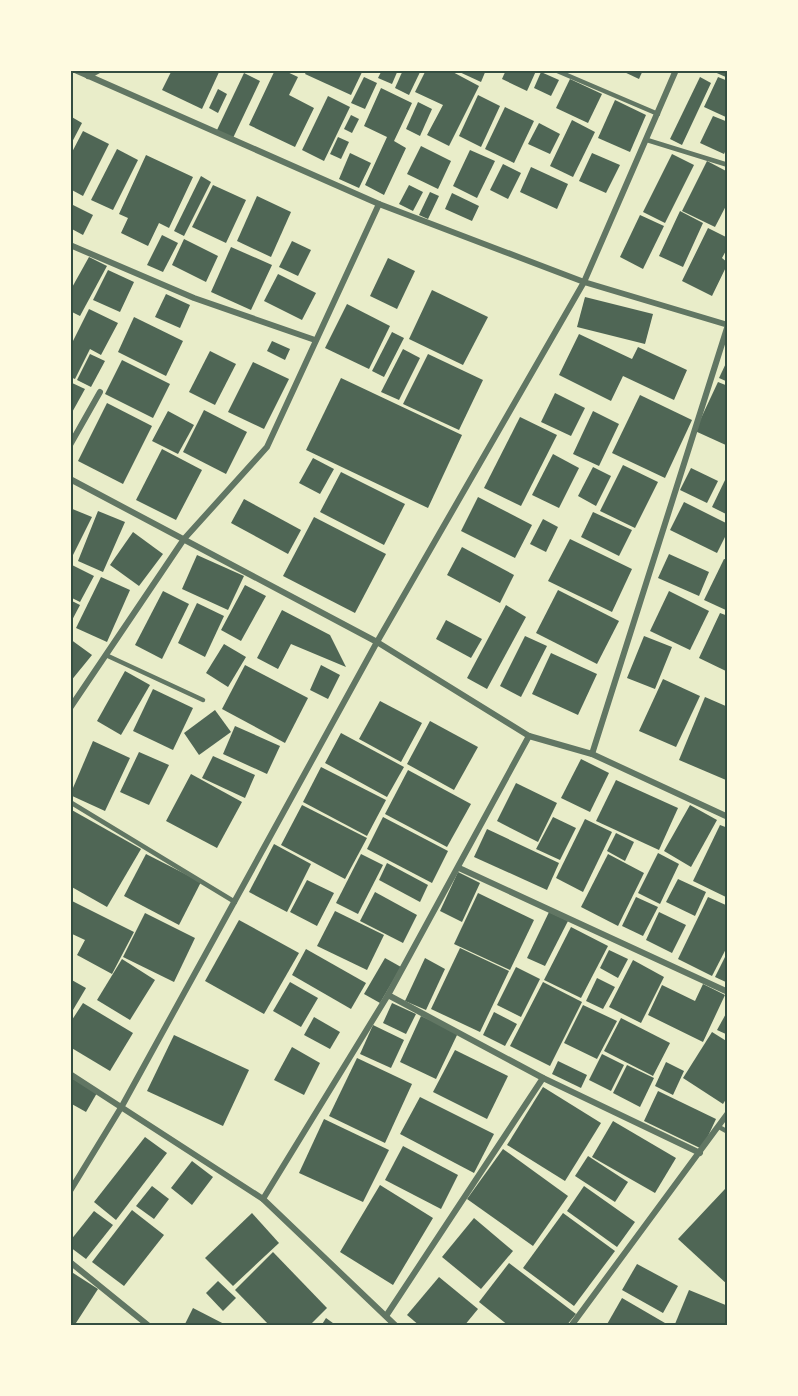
<svg xmlns="http://www.w3.org/2000/svg" width="798" height="1396" viewBox="0 0 798 1396" font-family="'Roboto Condensed',sans-serif">
<style>
.building{fill:#4f6655}
.lines{fill:none;stroke-linecap:round;stroke-linejoin:round}
.service{stroke:#617663;stroke-width:4.5}
.minor{stroke:#617663;stroke-width:6}
.neatline{fill:none;stroke:#344e41;stroke-width:2}
</style>
<rect width="100%" height="100%" fill="#e9edc9"/>
<g class="building">
<polygon points="172,70 220,70 202,109 162,90"/>
<polygon points="275,70 283,70 298,77 289,95 314,108 295,147 249,125"/>
<polygon points="307,70 363,70 351,95 305,74"/>
<polygon points="382,70 398,70 392,84 378,78"/>
<polygon points="403,70 421,70 409,95 395,88"/>
<polygon points="426,70 449,70 479,86 449,146 427,135 443,105 415,92"/>
<polygon points="455,70 486,70 481,82"/>
<polygon points="506,70 535,70 536,71 527,91 502,79"/>
<polygon points="620,70 643,70 639,79"/>
<polygon points="710,70 728,70 728,78"/>
<polygon points="541,72 559,80 551,96 534,88"/>
<polygon points="244,73 260,81 233,138 217,130"/>
<polygon points="364,77 377,83 365,109 351,103"/>
<polygon points="700,77 711,83 682,145 670,139"/>
<polygon points="718,77 728,81 728,118 704,107"/>
<polygon points="570,79 602,94 588,123 556,108"/>
<polygon points="381,88 412,103 394,141 406,148 384,195 365,185 387,137 364,126"/>
<polygon points="218,89 227,94 218,113 209,108"/>
<polygon points="478,95 500,106 481,147 459,136"/>
<polygon points="328,96 350,107 324,161 302,150"/>
<polygon points="615,100 646,115 630,152 598,138"/>
<polygon points="418,102 432,109 420,136 406,129"/>
<polygon points="505,107 534,121 514,163 485,149"/>
<polygon points="351,115 359,119 352,133 344,129"/>
<polygon points="70,116 82,123 70,146"/>
<polygon points="713,116 728,122 728,146 724,154 700,143"/>
<polygon points="572,120 595,132 573,177 550,166"/>
<polygon points="539,123 560,134 550,154 528,144"/>
<polygon points="83,131 109,144 83,196 70,189 70,156"/>
<polygon points="338,137 349,142 341,159 330,154"/>
<polygon points="421,146 451,161 438,189 407,174"/>
<polygon points="117,149 138,160 113,210 91,200"/>
<polygon points="470,150 495,161 477,198 453,186"/>
<polygon points="350,153 371,163 359,188 339,179"/>
<polygon points="592,153 620,165 606,193 579,181"/>
<polygon points="672,154 694,165 665,223 643,212"/>
<polygon points="146,155 193,177 169,228 159,223 148,246 121,233 128,218 119,214"/>
<polygon points="707,161 728,172 728,202 715,227 682,211"/>
<polygon points="503,164 521,173 508,199 490,190"/>
<polygon points="531,167 568,184 557,209 520,192"/>
<polygon points="201,176 211,182 184,236 174,231"/>
<polygon points="213,185 246,200 226,243 192,227"/>
<polygon points="409,185 423,192 413,211 399,204"/>
<polygon points="430,192 439,196 428,219 419,215"/>
<polygon points="452,193 479,206 472,221 445,209"/>
<polygon points="257,196 291,212 271,257 237,241"/>
<polygon points="73,205 93,215 83,235 70,228"/>
<polygon points="680,211 703,223 683,267 659,256"/>
<polygon points="640,215 664,226 643,269 620,257"/>
<polygon points="708,228 728,238 728,247 722,258 728,263 712,296 682,281"/>
<polygon points="162,235 178,243 163,272 147,265"/>
<polygon points="184,239 218,256 206,282 172,265"/>
<polygon points="292,241 311,250 298,276 279,267"/>
<polygon points="231,247 272,265 251,310 211,292"/>
<polygon points="89,257 107,266 80,316 70,311 70,291"/>
<polygon points="388,258 415,271 397,309 370,296"/>
<polygon points="108,270 134,282 120,312 93,300"/>
<polygon points="278,274 316,293 302,320 264,301"/>
<polygon points="432,290 488,317 463,365 409,339"/>
<polygon points="166,294 190,305 180,328 155,317"/>
<polygon points="585,297 653,314 645,344 577,327"/>
<polygon points="347,304 390,326 369,369 325,348"/>
<polygon points="89,309 118,323 101,355 90,349 75,379 70,377 70,339 73,341"/>
<polygon points="134,317 183,341 166,376 118,352"/>
<polygon points="392,332 404,338 384,377 372,371"/>
<polygon points="579,334 632,359 638,347 687,370 674,400 623,376 611,401 559,375"/>
<polygon points="272,341 290,349 285,360 267,351"/>
<polygon points="403,349 420,358 399,400 381,392"/>
<polygon points="210,351 236,364 215,405 189,392"/>
<polygon points="90,354 105,361 91,387 77,380"/>
<polygon points="428,354 483,380 459,430 403,404"/>
<polygon points="728,359 728,382 719,378"/>
<polygon points="122,360 170,384 153,418 105,394"/>
<polygon points="253,362 289,379 264,429 228,412"/>
<polygon points="341,378 462,435 428,508 306,450"/>
<polygon points="70,382 85,389 70,416"/>
<polygon points="718,382 728,386 728,446 695,431"/>
<polygon points="555,393 585,408 571,436 541,422"/>
<polygon points="640,395 692,420 665,478 612,453"/>
<polygon points="107,403 152,426 123,484 78,461"/>
<polygon points="204,410 247,432 226,474 183,452"/>
<polygon points="168,411 194,425 178,454 152,441"/>
<polygon points="593,411 619,424 599,466 573,454"/>
<polygon points="520,417 557,435 521,506 484,488"/>
<polygon points="162,449 202,470 176,520 136,500"/>
<polygon points="553,454 579,468 559,508 532,495"/>
<polygon points="313,458 334,469 320,494 299,483"/>
<polygon points="623,465 658,482 635,528 600,511"/>
<polygon points="593,467 611,476 596,506 578,496"/>
<polygon points="691,468 718,481 707,503 680,490"/>
<polygon points="341,472 405,504 384,545 320,512"/>
<polygon points="726,478 728,479 728,515 712,507"/>
<polygon points="478,497 532,525 515,558 461,531"/>
<polygon points="244,499 301,530 288,554 231,523"/>
<polygon points="684,502 728,524 728,531 717,553 670,530"/>
<polygon points="70,508 92,517 70,561"/>
<polygon points="98,511 125,522 103,572 78,561"/>
<polygon points="593,512 632,530 619,556 581,537"/>
<polygon points="314,517 386,554 355,613 283,576"/>
<polygon points="543,519 558,527 546,552 530,544"/>
<polygon points="133,532 163,554 139,586 110,565"/>
<polygon points="570,539 632,569 612,612 548,581"/>
<polygon points="462,547 514,575 500,603 447,575"/>
<polygon points="669,554 709,572 699,596 658,578"/>
<polygon points="197,555 244,576 228,610 182,589"/>
<polygon points="724,559 728,560 728,611 704,600"/>
<polygon points="70,564 94,576 80,602 70,597"/>
<polygon points="101,577 130,590 107,642 76,628"/>
<polygon points="245,585 266,596 241,641 221,630"/>
<polygon points="558,590 619,621 597,664 536,633"/>
<polygon points="163,591 189,604 162,659 135,645"/>
<polygon points="669,591 709,611 690,650 650,631"/>
<polygon points="70,600 80,605 70,624"/>
<polygon points="197,603 224,616 205,657 178,643"/>
<polygon points="506,605 526,617 487,689 467,678"/>
<polygon points="282,610 330,635 346,667 291,644 278,669 257,658"/>
<polygon points="720,613 728,616 728,672 699,658"/>
<polygon points="446,620 482,639 471,658 436,639"/>
<polygon points="525,636 547,646 521,697 500,686"/>
<polygon points="644,636 672,647 655,689 627,678"/>
<polygon points="70,639 92,655 70,682"/>
<polygon points="224,644 246,657 228,687 206,673"/>
<polygon points="551,653 597,674 578,715 532,694"/>
<polygon points="245,665 308,698 285,743 222,709"/>
<polygon points="321,665 340,675 328,699 310,690"/>
<polygon points="125,671 150,685 121,735 97,721"/>
<polygon points="663,679 700,696 676,747 639,731"/>
<polygon points="153,689 193,708 173,750 133,731"/>
<polygon points="705,697 728,707 726,780 679,760"/>
<polygon points="380,701 422,723 401,762 359,739"/>
<polygon points="215,710 231,732 199,755 184,733"/>
<polygon points="430,721 478,747 454,790 407,764"/>
<polygon points="235,726 280,746 267,774 223,754"/>
<polygon points="341,733 404,767 387,797 325,763"/>
<polygon points="93,741 130,758 105,811 70,795"/>
<polygon points="139,752 169,765 149,805 120,792"/>
<polygon points="213,756 255,775 245,798 202,778"/>
<polygon points="581,759 609,773 590,812 561,798"/>
<polygon points="321,767 386,800 367,836 303,802"/>
<polygon points="408,770 471,804 447,847 385,814"/>
<polygon points="191,774 242,802 217,848 166,821"/>
<polygon points="616,780 678,808 659,850 596,821"/>
<polygon points="516,783 557,803 538,842 497,821"/>
<polygon points="302,805 367,838 345,879 281,845"/>
<polygon points="690,805 717,820 691,867 664,851"/>
<polygon points="70,809 141,849 107,907 70,886"/>
<polygon points="383,817 448,851 432,883 367,849"/>
<polygon points="553,817 576,828 560,860 536,849"/>
<polygon points="585,819 612,832 583,892 556,878"/>
<polygon points="720,825 728,828 728,898 693,881"/>
<polygon points="487,829 559,863 547,890 474,857"/>
<polygon points="616,833 634,842 625,861 607,851"/>
<polygon points="274,844 311,864 287,912 249,892"/>
<polygon points="658,853 679,864 660,904 638,893"/>
<polygon points="146,854 201,882 179,925 124,896"/>
<polygon points="361,854 383,865 358,914 336,903"/>
<polygon points="608,854 644,873 618,926 581,907"/>
<polygon points="387,863 428,885 420,902 379,880"/>
<polygon points="458,872 480,883 462,922 440,911"/>
<polygon points="678,879 706,892 695,916 666,902"/>
<polygon points="307,880 334,893 317,926 290,912"/>
<polygon points="375,892 417,915 403,943 360,921"/>
<polygon points="478,893 534,920 510,970 454,944"/>
<polygon points="636,897 658,907 643,936 622,926"/>
<polygon points="708,897 728,906 728,945 712,976 678,959"/>
<polygon points="70,900 134,932 112,974 77,955 85,940 70,933"/>
<polygon points="335,911 384,935 367,970 317,946"/>
<polygon points="549,912 568,921 545,966 527,958"/>
<polygon points="659,912 686,925 672,953 646,940"/>
<polygon points="145,913 195,938 174,982 123,957"/>
<polygon points="239,920 299,953 264,1014 205,981"/>
<polygon points="571,927 608,946 581,998 544,980"/>
<polygon points="460,948 509,971 480,1032 431,1009"/>
<polygon points="306,949 366,983 351,1009 292,975"/>
<polygon points="609,950 628,959 618,978 600,968"/>
<polygon points="728,951 728,983 715,977"/>
<polygon points="385,958 401,967 380,1003 364,994"/>
<polygon points="425,958 445,969 426,1010 405,1001"/>
<polygon points="122,959 155,980 130,1020 97,1000"/>
<polygon points="633,960 664,977 641,1023 609,1007"/>
<polygon points="516,967 540,979 521,1017 497,1005"/>
<polygon points="597,978 615,987 603,1009 586,1001"/>
<polygon points="70,979 86,988 70,1015"/>
<polygon points="290,982 318,998 301,1027 273,1011"/>
<polygon points="543,982 582,1002 550,1066 510,1046"/>
<polygon points="703,984 725,995 703,1042 648,1015 662,985 695,1001"/>
<polygon points="83,1003 133,1033 110,1071 70,1047 70,1023"/>
<polygon points="392,1003 416,1014 406,1034 383,1023"/>
<polygon points="583,1005 617,1021 597,1059 564,1043"/>
<polygon points="728,1010 728,1035 717,1030"/>
<polygon points="494,1012 517,1024 505,1046 483,1035"/>
<polygon points="421,1016 458,1033 436,1079 400,1062"/>
<polygon points="314,1017 340,1032 330,1049 304,1035"/>
<polygon points="621,1018 670,1043 653,1076 604,1051"/>
<polygon points="373,1025 404,1040 391,1068 360,1054"/>
<polygon points="712,1032 728,1042 728,1096 723,1104 683,1078"/>
<polygon points="174,1035 249,1070 223,1126 147,1091"/>
<polygon points="292,1047 320,1063 304,1095 274,1080"/>
<polygon points="455,1050 508,1076 487,1119 433,1092"/>
<polygon points="602,1054 624,1065 611,1091 589,1080"/>
<polygon points="357,1058 412,1084 385,1143 329,1116"/>
<polygon points="558,1061 587,1075 581,1088 552,1074"/>
<polygon points="666,1062 684,1071 673,1095 655,1086"/>
<polygon points="627,1065 654,1078 640,1107 613,1093"/>
<polygon points="70,1077 97,1093 86,1112 70,1103"/>
<polygon points="543,1087 601,1123 565,1181 507,1145"/>
<polygon points="658,1091 716,1119 702,1149 644,1121"/>
<polygon points="420,1097 494,1134 474,1173 400,1134"/>
<polygon points="324,1119 389,1150 363,1202 299,1173"/>
<polygon points="613,1121 676,1158 655,1193 592,1157"/>
<polygon points="145,1137 167,1153 116,1220 94,1202"/>
<polygon points="403,1146 458,1175 441,1209 385,1180"/>
<polygon points="503,1149 568,1196 533,1246 467,1199"/>
<polygon points="588,1156 628,1182 615,1202 575,1176"/>
<polygon points="192,1161 213,1177 192,1205 171,1188"/>
<polygon points="380,1185 433,1218 393,1285 340,1252"/>
<polygon points="152,1186 169,1199 154,1219 136,1206"/>
<polygon points="584,1186 635,1222 617,1247 567,1211"/>
<polygon points="725,1189 728,1192 728,1285 678,1239"/>
<polygon points="132,1210 164,1235 124,1286 92,1262"/>
<polygon points="94,1211 113,1225 86,1259 70,1247 70,1241"/>
<polygon points="252,1213 279,1243 233,1286 205,1258"/>
<polygon points="563,1213 615,1251 574,1306 523,1268"/>
<polygon points="474,1218 513,1251 481,1289 442,1257"/>
<polygon points="273,1252 327,1308 309,1326 270,1326 235,1290"/>
<polygon points="509,1263 576,1314 566,1326 509,1326 479,1302"/>
<polygon points="637,1264 678,1286 663,1313 622,1290"/>
<polygon points="70,1271 98,1289 74,1326 70,1326"/>
<polygon points="439,1277 478,1309 464,1326 420,1326 407,1315"/>
<polygon points="218,1281 236,1298 223,1311 206,1293"/>
<polygon points="689,1290 728,1306 728,1326 675,1324"/>
<polygon points="622,1298 665,1323 663,1326 606,1326"/>
<polygon points="193,1308 228,1326 184,1326"/>
<polygon points="326,1318 337,1326 321,1326"/>
</g>
<g class="lines">
<g class="service">
<polyline points="555,70 658,114"/>
<polyline points="647,140 728,165"/>
<polyline points="108,656 203,700"/>
<polyline points="70,802 235,902"/>
<polyline points="719,1127 728,1132"/>
</g>
<g class="minor">
<polyline points="75,70 379,204 584,282 728,325 592,754"/>
<polyline points="88,76 99,70"/>
<polyline points="70,245 194,298 315,340"/>
<polyline points="70,445 100,392"/>
<polyline points="70,479 377,642 529,736 592,754 728,817"/>
<polyline points="70,708 184,539 267,447 379,204"/>
<polyline points="459,868 728,992"/>
<polyline points="388,995 543,1078 700,1153"/>
<polyline points="70,1074 263,1199 396,1326"/>
<polyline points="70,1191 122,1106 377,642 584,282 676,70"/>
<polyline points="263,1199 388,995 529,736"/>
<polyline points="70,1262 149,1326"/>
<polyline points="386,1316 543,1078"/>
<polyline points="571,1326 728,1113"/>
</g>
</g>
<rect width="798" height="1396" fill="none" stroke="#fefae0" stroke-width="144"/>
<rect x="72" y="72" width="654" height="1252" class="neatline"/>
</svg>
